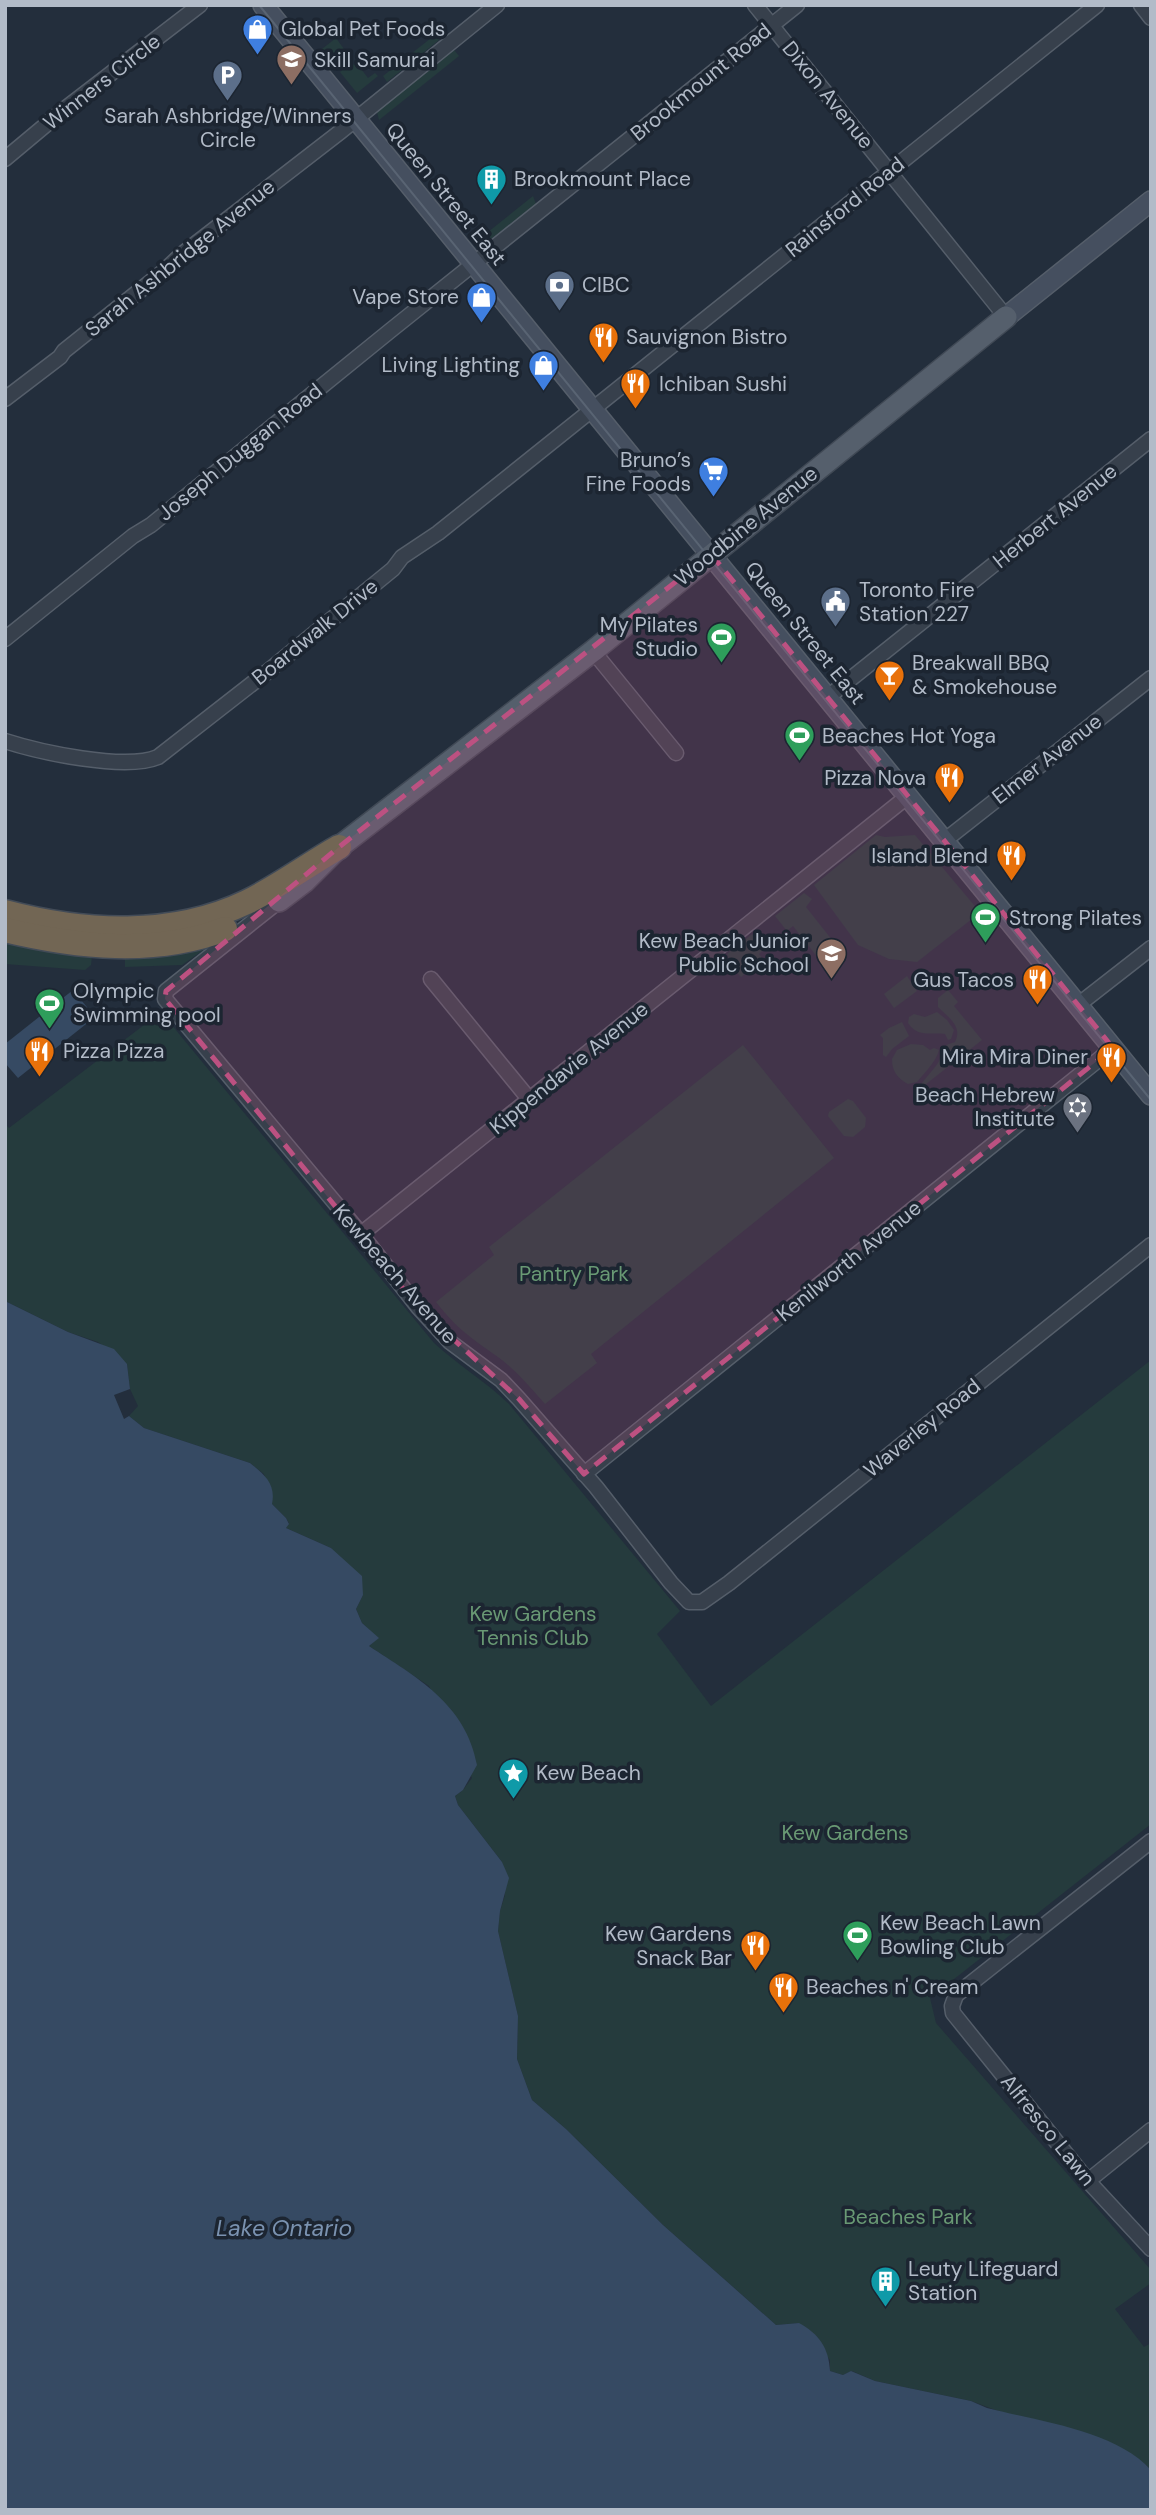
<svg xmlns="http://www.w3.org/2000/svg" width="1156" height="2515" viewBox="0 0 1156 2515" font-family="'DM Sans',sans-serif">
<style>
.green{fill:#253b3d}
.water{fill:#364a63}
.lines{fill:none;stroke-linecap:round;stroke-linejoin:round}
.street-casing{stroke:#555e6a;stroke-width:17}
.secondary-casing{stroke:#555e6a;stroke-width:22}
.primary-casing{stroke:#404955;stroke-width:24}
.highway-casing{stroke:#424b57;stroke-width:27}
.street{stroke:#37404c;stroke-width:14}
.secondary{stroke:#454f5f;stroke-width:19}
.primary{stroke:#555f6c;stroke-width:21}
.highway{stroke:#726654;stroke-width:24}
.tram{stroke:#596473;stroke-width:2}
.marked{fill:#bc5181;fill-opacity:0.2;stroke:#bc5181;stroke-width:5;stroke-dasharray:14 9;stroke-linejoin:round}
.labels{text-anchor:middle;stroke-width:7;stroke-linejoin:round;paint-order:stroke}
.poi-label{font-size:21px;fill:#b2bbc8;stroke:#1c2531;text-anchor:start}
.street-label{font-size:21px;fill:#b2bbc8;stroke:#1c2531}
.park-label{font-size:21px;fill:#699974;stroke:#1c2531}
.water-label{font-size:23px;font-style:italic;fill:#7a92b0;stroke:#1c2531}
</style>
<rect width="100%" height="100%" fill="#232e3c"/>
<g class="green">
<polygon points="440,31 444,36 387,82 383,76"/>
<polygon points="336,38 344,49 344,56 334,64 322,49"/>
<polygon points="454,50 459,56 379,120 377,112"/>
<polygon points="350,64 358,65 368,78 375,73 378,76 357,93 340,72"/>
<polygon points="533,196 536,204 482,246 478,240"/>
<polygon points="876,835 885,837 915,835 979,911 977,915 917,962 889,959 858,945 814,885"/>
<polygon points="804,893 812,899 806,907 840,950 825,967 793,926 787,931 775,916"/>
<polygon points="752,934 764,949 759,954 763,959 741,977 733,968 727,954"/>
<polygon points="5,937 92,956 91,965 85,970 5,964"/>
<polygon points="215,942 182,965 125,967 125,958"/>
<polygon points="907,976 917,991 894,1008 884,994"/>
<path d="M948,990L958,1002L954,1006L982,1040L916,1092C922,1081 931,1073 938,1063C941,1058 942,1051 945,1047C947,1044 952,1043 955,1042C963,1026 948,1017 938,1007V998Z"/>
<path d="M161,1012L434,1343C458,1365 485,1381 509,1404L680,1611L657,1634L711,1706L1151,1360V1824L930,1998L936,2023L1151,2270V2283L1115,2309L1144,2347L1151,2343V2470L1146,2465L971,2401L875,2381L852,2371L843,2375L830,2371V2360L799,2323L776,2325L663,2225L566,2129L532,2100L517,2059L518,2016L498,1931L500,1911L505,1895L502,1862L458,1805L455,1796L463,1790L472,1778L429,1686L369,1646L378,1638L362,1623L356,1609L363,1595L331,1548L286,1528L289,1523L286,1518L272,1504L264,1474L250,1463L144,1428L129,1416L138,1406L130,1389L127,1364L98,1342L68,1332L5,1301V1124L9,1128Z"/>
<path d="M937,1012L947,1020L954,1030L951,1039L948,1040L945,1034C931,1032 918,1038 908,1023L909,1017L914,1014L925,1017Z"/>
<polygon points="902,1022 909,1036 892,1049 886,1057 883,1055 883,1038 880,1035 889,1028"/>
<path d="M911,1044L923,1045L930,1050L934,1048L939,1050C936,1062 925,1072 917,1082L908,1084C897,1078 892,1071 892,1059L897,1050Z"/>
<path d="M743,1045L834,1158L591,1354L597,1363L545,1404C530,1387 516,1370 498,1357C470,1337 458,1330 436,1302L494,1255L489,1247Z"/>
<polygon points="848,1099 853,1101 866,1118 865,1127 853,1137 844,1136 828,1116 829,1112"/>
</g>
<g class="water">
<polygon points="73,990 95,1017 18,1078 5,1063 5,1044"/>
<path d="M5,1301L68,1332L114,1349L127,1364L130,1389L114,1395L124,1419L129,1416L144,1428L250,1463C265,1475 276,1484 272,1504L286,1518L289,1524L286,1528L331,1548L362,1576L363,1595L356,1609L362,1623L379,1638L369,1646C416,1677 466,1704 477,1765L463,1790L455,1796L458,1805L502,1862L509,1878L500,1911L498,1931L518,2016L517,2059L532,2100L566,2129L663,2225L776,2325L799,2323C819,2334 829,2348 830,2371L843,2375L851,2371L875,2381L971,2401L987,2408C1037,2421 1115,2430 1151,2470V2510H5Z"/>
</g>
<g class="lines">
<defs>
<g id="street">
<polyline points="755,5 1006,317"/>
<polyline points="1141,5 1151,18"/>
<polyline points="5,159 66,108 200,5"/>
<polyline points="5,399 60,357 64,351 163,272 181,255 340,132 497,5"/>
<polyline points="5,639 133,536 151,525 391,330 797,5"/>
<polyline points="593,651 676,753"/>
<polyline points="828,697 1151,439"/>
<path d="M5,741C39,752 125,771 158,757L267,672L393,569L402,557L438,533L528,461L1097,5"/>
<polyline points="944,841 1151,678"/>
<polyline points="279,901 166,991 165,999 361,1234 418,1307 450,1342 501,1380 519,1399 596,1487 671,1583 689,1602 702,1602 729,1583 1151,1245"/>
<polyline points="431,979 529,1099"/>
<polyline points="1078,1005 1151,948"/>
<polyline points="361,1234 908,796"/>
<polyline points="584,1474 1113,1048"/>
<polyline points="1151,1841 956,1995 952,2006 953,2013 1088,2181 1151,2249"/>
<polyline points="1088,2181 1151,2130"/>
</g>
<g id="secondary">
<polyline points="263,5 1151,1095"/>
<polyline points="1006,317 1151,201"/>
</g>
<polyline id="primary" points="279,901 304,882 339,847 593,651 1006,317"/>
<g id="highway">
<path d="M5,912C84,933 172,938 247,902C278,887 309,864 339,847"/>
<path d="M5,930C76,947 155,956 225,929"/>
</g>
</defs>
<use href="#street" class="street-casing"/>
<use href="#secondary" class="secondary-casing"/>
<use href="#primary" class="primary-casing"/>
<use href="#highway" class="highway-casing"/>
<use href="#street" class="street"/>
<use href="#secondary" class="secondary"/>
<use href="#primary" class="primary"/>
<use href="#highway" class="highway"/>
<polyline class="tram" points="259,5 1151,1100"/>
</g>
<path class="marked" d="M711,554L1113,1048L584,1474L519,1399L418,1307L165,999L166,991L339,847Z"/>
<defs>
<symbol id="shop-pin" viewBox="-11 -11 22 30"><path d="M0 17L-7.5 6A9.5 9.5 0 1 1 7.5 6Z" fill="#3f7fe0" stroke="#1c2531"/><path d="M-5-2.5h2.3a2.7 3.5 0 0 1 5.4 0H5L5.5 6h-11ZM-1.5-2.5h3a1.5 2.3 0 0 0-3 0Z" fill="#fff"/></symbol>
<symbol id="school-pin" viewBox="-11 -11 22 30"><path d="M0 17L-7.5 6A9.5 9.5 0 1 1 7.5 6Z" fill="#8d6e63" stroke="#1c2531"/><path d="M0-5L7-2L0 1L-7-2ZM-4 1L0 2.5L4 1V4Q0 6-4 4Z" fill="#fff"/></symbol>
<symbol id="parking-pin" viewBox="-11 -11 22 30"><path d="M0 17L-7.5 6A9.5 9.5 0 1 1 7.5 6Z" fill="#5c6f8a" stroke="#1c2531"/><path d="M-3.5-5.5H1a3.5 3.5 0 0 1 0 7H-1V5.5H-3.5ZM-1-3.4V-.6H.8a1.4 1.4 0 0 0 0-2.8Z" fill="#fff"/></symbol>
<symbol id="building-pin" viewBox="-11 -11 22 30"><path d="M0 17L-7.5 6A9.5 9.5 0 1 1 7.5 6Z" fill="#0f9aa8" stroke="#1c2531"/><path d="M-4-6H4V6H1V3H-1V6H-4ZM-2.5-4.3h1.7v1.8h-1.7ZM.8-4.3h1.7v1.8H.8ZM-2.5-1h1.7V.8h-1.7ZM.8-1h1.7V.8H.8Z" fill="#fff"/></symbol>
<symbol id="bank-pin" viewBox="-11 -11 22 30"><path d="M0 17L-7.5 6A9.5 9.5 0 1 1 7.5 6Z" fill="#5c6f8a" stroke="#1c2531"/><path d="M-6-4H6V4H-6ZM0-2.3a2.3 2.3 0 1 0 0 4.6a2.3 2.3 0 1 0 0-4.6Z" fill="#fff"/></symbol>
<symbol id="restaurant-pin" viewBox="-11 -11 22 30"><path d="M0 17L-7.5 6A9.5 9.5 0 1 1 7.5 6Z" fill="#e8710a" stroke="#1c2531"/><path d="M-5-6h1v4h1v-4h1v4h1v-4h1v5L-1.5 .5V6h-2V.5L-5-1ZM5-6V6H3V1.5H1.5Q1.5-4 5-6Z" fill="#fff"/></symbol>
<symbol id="supermarket-pin" viewBox="-11 -11 22 30"><path d="M0 17L-7.5 6A9.5 9.5 0 1 1 7.5 6Z" fill="#3f7fe0" stroke="#1c2531"/><path d="M-6-5.5h2.5l.6 2H6L4.5 2H-2.5L-4.4-4H-6ZM-1.5 3.2a1.3 1.3 0 1 0 .1 0ZM3 3.2a1.3 1.3 0 1 0 .1 0Z" fill="#fff"/></symbol>
<symbol id="civic-pin" viewBox="-11 -11 22 30"><path d="M0 17L-7.5 6A9.5 9.5 0 1 1 7.5 6Z" fill="#5c6f8a" stroke="#1c2531"/><path d="M-.6-6.5H3V-4.5H.6V-3L4-1V1h2V6H-6V1h2V-1L-.6-3ZM-1.2 2.5V6h2.4V2.5Z" fill="#fff"/></symbol>
<symbol id="stadium-pin" viewBox="-11 -11 22 30"><path d="M0 17L-7.5 6A9.5 9.5 0 1 1 7.5 6Z" fill="#2e9e5b" stroke="#1c2531"/><path d="M0-5a6.5 5 0 1 0 0 10a6.5 5 0 1 0 0-10ZM-3.5-1.8h7v3.6h-7Z" fill="#fff"/></symbol>
<symbol id="bar-pin" viewBox="-11 -11 22 30"><path d="M0 17L-7.5 6A9.5 9.5 0 1 1 7.5 6Z" fill="#e8710a" stroke="#1c2531"/><path d="M-6-5H6L.8 .8V4.5H3.5V6h-7V4.5H-.8V.8Z" fill="#fff"/></symbol>
<symbol id="synagogue-pin" viewBox="-11 -11 22 30"><path d="M0 17L-7.5 6A9.5 9.5 0 1 1 7.5 6Z" fill="#6b7280" stroke="#1c2531"/><path d="M0-6.5L5.6 3.2H-5.6ZM0 6.5L5.6-3.2H-5.6Z" fill="#fff"/></symbol>
<symbol id="sight-pin" viewBox="-11 -11 22 30"><path d="M0 17L-7.5 6A9.5 9.5 0 1 1 7.5 6Z" fill="#0f9aa8" stroke="#1c2531"/><path d="M0-6L1.8-2.2L6-1.7L2.9 1.2L3.7 5.4L0 3.3L-3.7 5.4L-2.9 1.2L-6-1.7L-1.8-2.2Z" fill="#fff"/></symbol>
</defs>
<g fill-rule="evenodd">
<use href="#shop-pin" x="240" y="12" width="35" height="47"/>
<use href="#school-pin" x="274" y="42" width="35" height="47"/>
<use href="#parking-pin" x="210" y="58" width="35" height="47"/>
<use href="#building-pin" x="474" y="162" width="35" height="47"/>
<use href="#bank-pin" x="542" y="268" width="35" height="47"/>
<use href="#shop-pin" x="464" y="280" width="35" height="47"/>
<use href="#restaurant-pin" x="586" y="320" width="35" height="47"/>
<use href="#shop-pin" x="526" y="348" width="35" height="47"/>
<use href="#restaurant-pin" x="618" y="366" width="35" height="47"/>
<use href="#supermarket-pin" x="696" y="454" width="35" height="47"/>
<use href="#civic-pin" x="818" y="584" width="35" height="47"/>
<use href="#stadium-pin" x="704" y="620" width="35" height="47"/>
<use href="#bar-pin" x="872" y="658" width="35" height="47"/>
<use href="#stadium-pin" x="782" y="718" width="35" height="47"/>
<use href="#restaurant-pin" x="932" y="760" width="35" height="47"/>
<use href="#restaurant-pin" x="994" y="838" width="35" height="47"/>
<use href="#stadium-pin" x="968" y="900" width="35" height="47"/>
<use href="#school-pin" x="814" y="936" width="35" height="47"/>
<use href="#restaurant-pin" x="1020" y="962" width="35" height="47"/>
<use href="#stadium-pin" x="32" y="986" width="35" height="47"/>
<use href="#restaurant-pin" x="22" y="1034" width="35" height="47"/>
<use href="#restaurant-pin" x="1094" y="1040" width="35" height="47"/>
<use href="#synagogue-pin" x="1060" y="1090" width="35" height="47"/>
<use href="#sight-pin" x="496" y="1756" width="35" height="47"/>
<use href="#stadium-pin" x="840" y="1918" width="35" height="47"/>
<use href="#restaurant-pin" x="738" y="1928" width="35" height="47"/>
<use href="#restaurant-pin" x="766" y="1970" width="35" height="47"/>
<use href="#building-pin" x="868" y="2264" width="35" height="47"/>
</g>
<g class="labels">
<g class="poi-label">
<text x="281" y="36">Global Pet Foods</text>
<text x="314" y="67">Skill Samurai</text>
<text x="228" y="123" text-anchor="middle">Sarah Ashbridge/Winners<tspan x="228" dy="24">Circle</tspan></text>
<text x="514" y="186">Brookmount Place</text>
<text x="582" y="292">CIBC</text>
<text x="459" y="304" text-anchor="end">Vape Store</text>
<text x="626" y="344">Sauvignon Bistro</text>
<text x="520" y="372" text-anchor="end">Living Lighting</text>
<text x="659" y="391">Ichiban Sushi</text>
<text x="691" y="467" text-anchor="end">Bruno’s<tspan x="691" dy="24">Fine Foods</tspan></text>
<text x="859" y="597">Toronto Fire<tspan x="859" dy="24">Station 227</tspan></text>
<text x="698" y="632" text-anchor="end">My Pilates<tspan x="698" dy="24">Studio</tspan></text>
<text x="912" y="670">Breakwall BBQ<tspan x="912" dy="24">&amp; Smokehouse</tspan></text>
<text x="822" y="743">Beaches Hot Yoga</text>
<text x="926" y="785" text-anchor="end">Pizza Nova</text>
<text x="988" y="863" text-anchor="end">Island Blend</text>
<text x="1009" y="925">Strong Pilates</text>
<text x="809" y="948" text-anchor="end">Kew Beach Junior<tspan x="809" dy="24">Public School</tspan></text>
<text x="1014" y="987" text-anchor="end">Gus Tacos</text>
<text x="73" y="998">Olympic<tspan x="73" dy="24">Swimming pool</tspan></text>
<text x="63" y="1058">Pizza Pizza</text>
<text x="1088" y="1064" text-anchor="end">Mira Mira Diner</text>
<text x="1055" y="1102" text-anchor="end">Beach Hebrew<tspan x="1055" dy="24">Institute</tspan></text>
<text x="536" y="1780">Kew Beach</text>
<text x="880" y="1930">Kew Beach Lawn<tspan x="880" dy="24">Bowling Club</tspan></text>
<text x="732" y="1941" text-anchor="end">Kew Gardens<tspan x="732" dy="24">Snack Bar</tspan></text>
<text x="806" y="1994">Beaches n' Cream</text>
<text x="908" y="2276">Leuty Lifeguard<tspan x="908" dy="24">Station</tspan></text>
</g>
<g class="street-label">
<text transform="translate(102 82) rotate(-38)" y="7">Winners Circle</text>
<text transform="translate(701 82) rotate(-39)" y="7">Brookmount Road</text>
<text transform="translate(828 95) rotate(51)" y="7">Dixon Avenue</text>
<text transform="translate(446 194) rotate(51)" y="7">Queen Street East</text>
<text transform="translate(845 207) rotate(-39)" y="7">Rainsford Road</text>
<text transform="translate(180 258) rotate(-39)" y="7">Sarah Ashbridge Avenue</text>
<text transform="translate(240 452) rotate(-39)" y="7">Joseph Duggan Road</text>
<text transform="translate(1055 516) rotate(-39)" y="7">Herbert Avenue</text>
<text transform="translate(746 526) rotate(-39)" y="7">Woodbine Avenue</text>
<text transform="translate(315 632) rotate(-39)" y="7">Boardwalk Drive</text>
<text transform="translate(805 633) rotate(51)" y="7">Queen Street East</text>
<text transform="translate(1047 759) rotate(-38)" y="7">Elmer Avenue</text>
<text transform="translate(569 1068) rotate(-39)" y="7">Kippendavie Avenue</text>
<text transform="translate(849 1261) rotate(-39)" y="7">Kenilworth Avenue</text>
<text transform="translate(395 1274) rotate(49)" y="7">Kewbeach Avenue</text>
<text transform="translate(922 1428) rotate(-39)" y="7">Waverley Road</text>
<text transform="translate(1048 2130) rotate(51)" y="7">Alfresco Lawn</text>
</g>
<g class="park-label">
<text x="574" y="1281">Pantry Park</text>
<text x="533" y="1621">Kew Gardens<tspan x="533" dy="24">Tennis Club</tspan></text>
<text x="845" y="1840">Kew Gardens</text>
<text x="908" y="2224">Beaches Park</text>
</g>
<g class="water-label">
<text x="284" y="2236">Lake Ontario</text>
</g>
</g>
<rect width="1156" height="2515" fill="none" stroke="#b2bbc8" stroke-width="14"/>
</svg>
